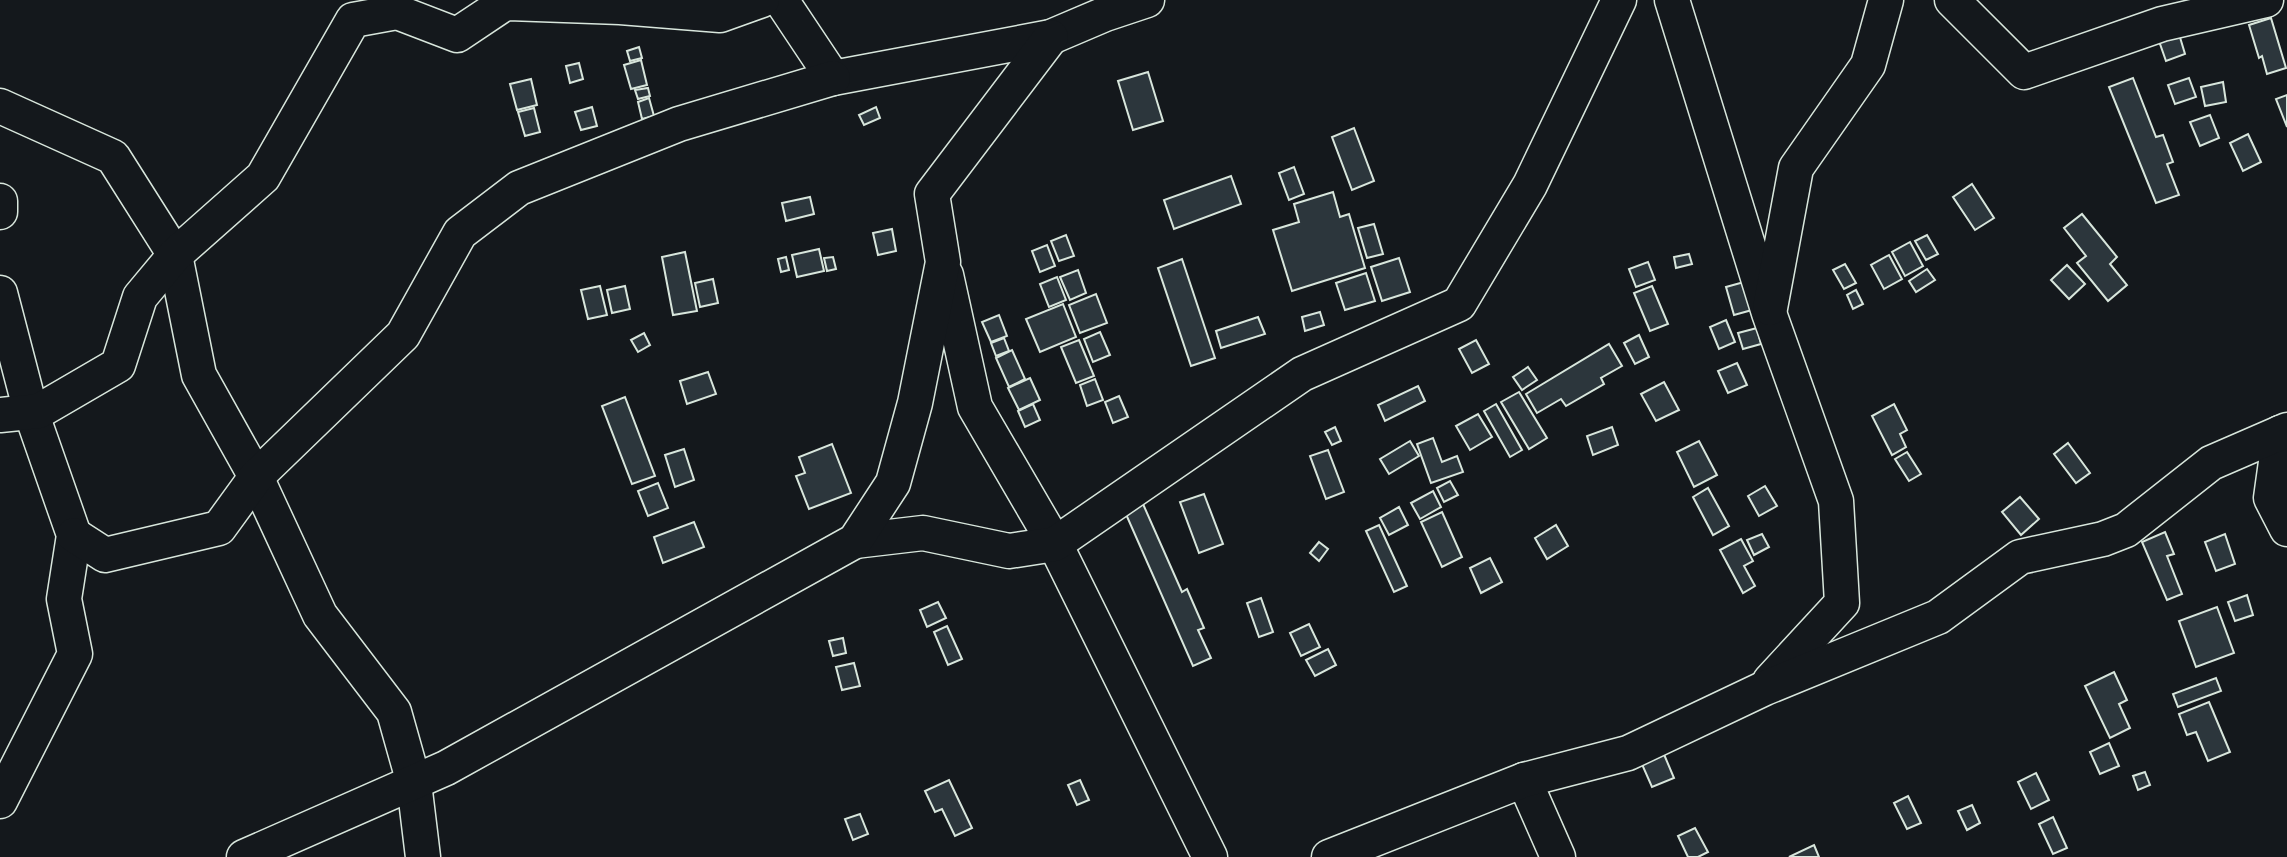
<svg xmlns="http://www.w3.org/2000/svg" width="2287" height="857" viewBox="0 0 2287 857" font-family="'Playfair Display',serif">
<style>
.building{fill:#2c363c;stroke:#d8e6dc;stroke-width:2}
.lines{fill:none;stroke-linecap:round;stroke-linejoin:round}
.minor-casing{stroke:#d8e6dc;stroke-width:37}
.minor{stroke:#14181c;stroke-width:34}
</style>
<rect width="100%" height="100%" fill="#14181c"/>
<g class="building">
<polygon points="2271,18 2286,68 2267,74 2262,56 2259,58 2249,25"/>
<polygon points="2179,34 2185,54 2166,61 2159,41"/>
<polygon points="639,47 642,58 630,61 627,51"/>
<polygon points="641,60 647,85 631,89 624,65"/>
<polygon points="579,63 583,79 570,83 566,66"/>
<polygon points="1148,72 1163,121 1133,130 1118,81"/>
<polygon points="2133,78 2156,137 2163,135 2173,162 2167,164 2179,195 2156,203 2109,87"/>
<polygon points="2189,78 2196,97 2175,104 2168,85"/>
<polygon points="531,79 537,105 517,110 510,84"/>
<polygon points="2223,82 2226,102 2205,106 2201,87"/>
<polygon points="648,88 650,96 638,99 635,90"/>
<polygon points="2287,95 2287,127 2276,99"/>
<polygon points="649,98 654,116 642,119 638,102"/>
<polygon points="592,107 597,126 581,130 575,112"/>
<polygon points="876,107 880,118 864,125 859,115"/>
<polygon points="534,108 540,132 525,136 518,112"/>
<polygon points="2210,115 2219,138 2200,146 2190,122"/>
<polygon points="1354,128 1374,181 1352,190 1332,137"/>
<polygon points="2248,134 2261,162 2243,171 2230,143"/>
<polygon points="1294,167 1304,194 1289,200 1279,173"/>
<polygon points="1231,176 1241,204 1174,229 1164,200"/>
<polygon points="1972,184 1994,218 1975,230 1953,197"/>
<polygon points="1333,192 1340,217 1349,214 1365,268 1292,291 1273,230 1299,222 1294,204"/>
<polygon points="810,197 814,214 786,221 782,203"/>
<polygon points="2082,214 2117,257 2110,264 2127,285 2108,301 2077,263 2086,256 2064,228"/>
<polygon points="1374,224 1383,254 1367,258 1358,228"/>
<polygon points="892,229 896,251 878,255 873,233"/>
<polygon points="1066,235 1074,256 1059,261 1051,241"/>
<polygon points="1927,235 1938,254 1926,260 1915,241"/>
<polygon points="1910,242 1923,266 1905,276 1892,252"/>
<polygon points="1047,245 1055,266 1040,272 1032,251"/>
<polygon points="819,249 824,271 797,277 792,255"/>
<polygon points="685,252 697,311 673,315 662,257"/>
<polygon points="1689,254 1692,264 1676,268 1674,257"/>
<polygon points="1889,255 1902,279 1884,289 1871,265"/>
<polygon points="786,257 789,270 781,272 778,259"/>
<polygon points="833,257 836,269 827,271 824,258"/>
<polygon points="1399,258 1410,292 1382,301 1371,267"/>
<polygon points="1182,259 1215,358 1191,366 1158,268"/>
<polygon points="1648,262 1655,280 1636,287 1629,269"/>
<polygon points="1845,264 1856,283 1844,289 1833,270"/>
<polygon points="2067,265 2085,284 2069,299 2051,280"/>
<polygon points="1927,269 1935,280 1916,292 1909,281"/>
<polygon points="1078,270 1086,293 1070,300 1060,277"/>
<polygon points="1366,273 1375,301 1345,310 1336,283"/>
<polygon points="1057,277 1066,300 1049,307 1040,284"/>
<polygon points="713,279 718,303 700,307 695,283"/>
<polygon points="1744,282 1752,310 1734,315 1726,287"/>
<polygon points="600,286 607,315 588,319 581,290"/>
<polygon points="625,286 630,309 612,313 607,290"/>
<polygon points="1652,286 1668,324 1650,331 1634,293"/>
<polygon points="1856,290 1863,304 1853,309 1847,295"/>
<polygon points="1096,294 1107,323 1080,333 1069,305"/>
<polygon points="1063,304 1076,337 1040,352 1026,319"/>
<polygon points="1320,312 1324,325 1305,331 1302,317"/>
<polygon points="999,315 1007,336 991,342 982,322"/>
<polygon points="1258,317 1265,334 1221,348 1216,331"/>
<polygon points="1726,320 1735,342 1719,349 1710,327"/>
<polygon points="1757,328 1761,344 1743,349 1738,333"/>
<polygon points="1100,332 1110,355 1093,362 1084,339"/>
<polygon points="644,333 650,345 638,352 631,340"/>
<polygon points="1639,335 1649,357 1635,364 1624,343"/>
<polygon points="1004,338 1009,351 996,356 991,343"/>
<polygon points="1079,340 1094,376 1076,383 1061,347"/>
<polygon points="1476,340 1489,364 1472,373 1459,349"/>
<polygon points="1609,344 1622,366 1601,378 1604,384 1566,406 1561,399 1537,413 1526,394"/>
<polygon points="1012,350 1025,379 1009,387 996,358"/>
<polygon points="1737,363 1747,385 1728,393 1718,371"/>
<polygon points="1528,367 1537,380 1522,390 1513,377"/>
<polygon points="708,372 716,394 687,404 680,381"/>
<polygon points="1030,378 1040,400 1019,410 1008,388"/>
<polygon points="1095,379 1103,400 1087,406 1080,385"/>
<polygon points="1664,382 1679,410 1656,421 1641,394"/>
<polygon points="1418,386 1425,401 1385,421 1378,405"/>
<polygon points="1519,392 1547,438 1529,449 1501,402"/>
<polygon points="1119,396 1128,417 1113,423 1105,402"/>
<polygon points="625,397 655,476 632,484 602,406"/>
<polygon points="1033,404 1040,420 1025,427 1018,411"/>
<polygon points="1496,404 1522,450 1510,457 1484,411"/>
<polygon points="1894,404 1907,430 1900,434 1906,447 1892,455 1872,416"/>
<polygon points="1478,414 1492,437 1470,450 1456,426"/>
<polygon points="1335,427 1341,441 1332,445 1325,432"/>
<polygon points="1612,427 1618,445 1593,455 1587,436"/>
<polygon points="1433,438 1442,462 1457,456 1463,472 1431,483 1417,444"/>
<polygon points="1410,441 1419,456 1389,474 1380,459"/>
<polygon points="1699,441 1717,475 1694,487 1677,452"/>
<polygon points="2068,443 2090,473 2076,483 2054,454"/>
<polygon points="832,444 851,493 809,509 796,476 805,473 799,457"/>
<polygon points="684,449 694,480 675,487 665,455"/>
<polygon points="1328,450 1344,492 1326,499 1310,456"/>
<polygon points="1907,452 1921,474 1909,481 1895,459"/>
<polygon points="1450,481 1458,495 1444,502 1437,488"/>
<polygon points="658,483 668,508 648,516 638,491"/>
<polygon points="1765,486 1777,506 1759,516 1748,496"/>
<polygon points="1708,488 1729,526 1713,535 1693,497"/>
<polygon points="1433,491 1441,507 1420,519 1411,503"/>
<polygon points="1204,494 1223,544 1199,553 1180,502"/>
<polygon points="2020,497 2039,519 2021,535 2002,512"/>
<polygon points="1143,504 1182,592 1187,589 1204,628 1198,630 1211,658 1193,666 1125,512"/>
<polygon points="1399,507 1408,525 1389,535 1380,518"/>
<polygon points="1442,512 1462,557 1442,567 1421,522"/>
<polygon points="694,522 704,547 663,563 654,537"/>
<polygon points="1379,525 1407,586 1394,592 1366,531"/>
<polygon points="1556,525 1568,546 1547,559 1535,538"/>
<polygon points="2165,532 2174,554 2167,556 2182,594 2167,600 2142,542"/>
<polygon points="1762,534 1769,547 1754,555 1747,540"/>
<polygon points="2225,534 2235,564 2216,571 2205,542"/>
<polygon points="1741,539 1753,561 1744,566 1755,586 1743,593 1720,550"/>
<polygon points="1319,542 1328,549 1319,561 1310,553"/>
<polygon points="1490,558 1502,582 1481,593 1470,568"/>
<polygon points="2247,595 2253,615 2235,621 2228,602"/>
<polygon points="1261,598 1273,632 1259,637 1247,603"/>
<polygon points="938,602 946,618 927,627 920,610"/>
<polygon points="2217,607 2234,653 2196,667 2179,621"/>
<polygon points="1309,624 1320,647 1301,656 1290,633"/>
<polygon points="947,626 962,659 948,665 934,632"/>
<polygon points="843,638 846,653 833,656 829,641"/>
<polygon points="1328,649 1336,665 1315,676 1306,660"/>
<polygon points="854,663 860,686 842,690 836,667"/>
<polygon points="2114,672 2127,700 2119,704 2130,728 2110,738 2085,686"/>
<polygon points="2216,678 2221,691 2178,707 2173,694"/>
<polygon points="2209,702 2230,752 2208,761 2196,732 2187,735 2179,714"/>
<polygon points="2109,743 2119,766 2100,774 2090,752"/>
<polygon points="1663,752 1674,778 1652,787 1641,762"/>
<polygon points="2145,772 2150,785 2138,790 2133,776"/>
<polygon points="2036,773 2049,800 2031,809 2018,782"/>
<polygon points="949,780 972,828 955,836 942,809 935,812 925,791"/>
<polygon points="1080,780 1089,800 1077,805 1068,785"/>
<polygon points="1908,796 1921,823 1907,829 1894,803"/>
<polygon points="1972,805 1980,823 1967,830 1958,811"/>
<polygon points="860,814 868,834 853,840 845,819"/>
<polygon points="2053,817 2067,848 2053,854 2039,824"/>
<polygon points="1695,828 1708,852 1698,857 1688,857 1678,836"/>
<polygon points="1814,845 1819,857 1789,857"/>
</g>
<g class="lines">
<defs>
<g id="minor">
<polyline points="781,0 833,78 1051,37 1105,14 1147,0"/>
<polyline points="1672,0 1769,313 1836,501 1842,603 1770,681"/>
<polyline points="1952,0 2024,72 2162,24 2266,0"/>
<polyline points="0,106 113,157 175,255 199,375 256,477 320,615 394,712 414,783 423,857"/>
<polyline points="0,201 0,212"/>
<polyline points="946,275 975,407 1055,544 1210,857"/>
<polyline points="0,293 31,412 74,535 64,599 75,654 0,801"/>
<polyline points="1770,308 1796,168 1868,65 1886,0"/>
<polyline points="0,415 39,411 118,365 140,297 175,255 263,177 353,20 397,12 457,35 505,3 620,7 720,15 762,0"/>
<polyline points="2280,433 2271,498 2287,529"/>
<polyline points="74,535 105,555 219,528 256,477 403,335 460,233 519,188 679,124 833,78"/>
<polyline points="855,541 923,533 1009,551 1055,544 1302,374 1459,304 1530,185 1619,0"/>
<polyline points="1524,780 1558,857"/>
<polyline points="244,857 446,768 855,541 893,483 915,403 943,262 932,194 1051,37"/>
<polyline points="1329,857 1524,780 1628,753 1765,688 1938,617 2020,557 2103,539 2126,530 2211,463 2287,430"/>
</g>
</defs>
<use href="#minor" class="minor-casing"/>
<use href="#minor" class="minor"/>
</g>
</svg>
